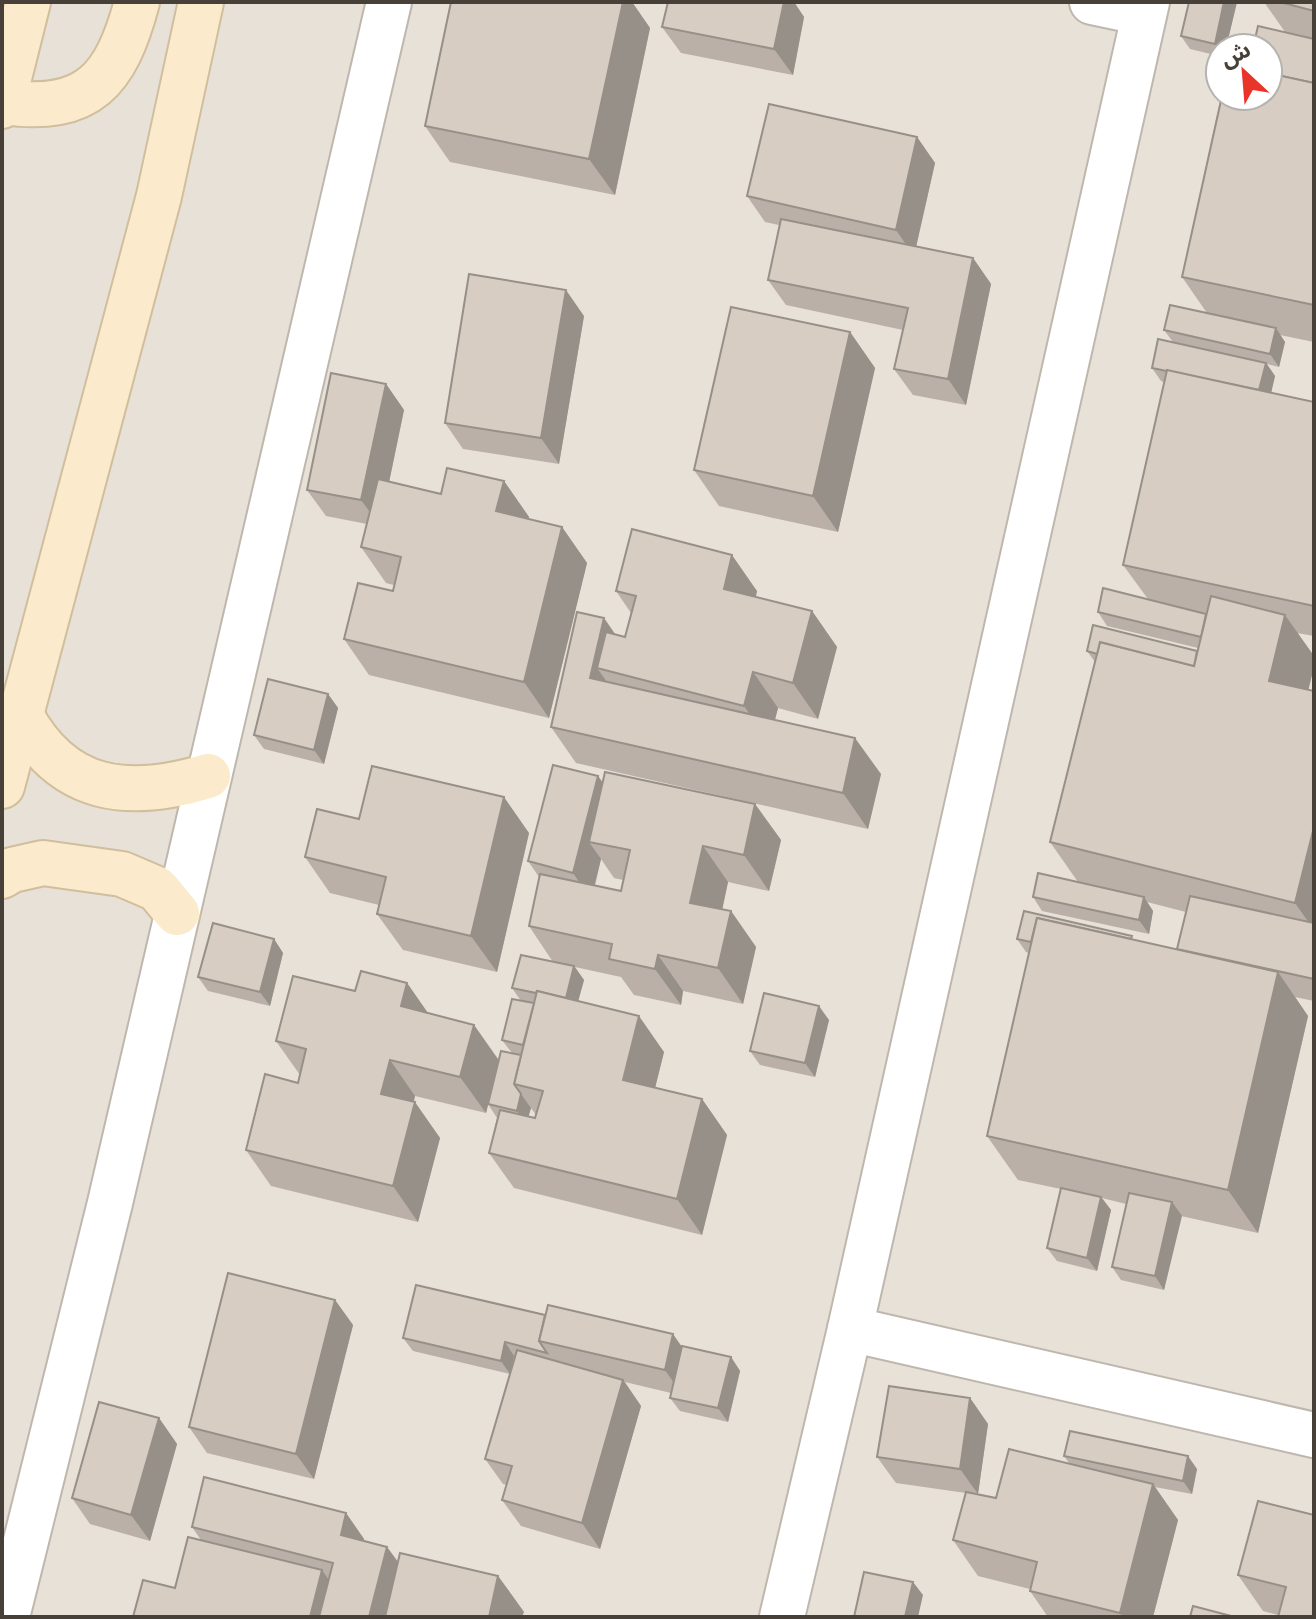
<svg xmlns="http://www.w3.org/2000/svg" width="1316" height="1619" viewBox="0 0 1316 1619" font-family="'Varela Round','Noto Sans Arabic',sans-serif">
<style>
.residential{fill:#e7e1d8;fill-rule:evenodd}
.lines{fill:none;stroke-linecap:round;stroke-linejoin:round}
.minor-casing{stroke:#bfb7ad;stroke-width:48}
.secondary-casing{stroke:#d0be9c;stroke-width:48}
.minor{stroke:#fff;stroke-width:44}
.secondary{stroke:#fbebcc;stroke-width:44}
.wall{fill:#bab0a8;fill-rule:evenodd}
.shaded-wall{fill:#979088}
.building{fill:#d8cdc3;stroke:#979088;stroke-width:2}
</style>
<rect width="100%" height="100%" fill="#f4f0ea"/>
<path class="residential" d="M2,2H1314V1617H2ZM1220,48H1268V96H1220Z"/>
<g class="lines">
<defs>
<g id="minor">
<polyline points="1092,2 1144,13"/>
<polyline points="850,1329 1314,1435"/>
<polyline points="7,1617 110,1203 389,2"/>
<polyline points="782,1617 850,1329 1147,2"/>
</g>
<g id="secondary">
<path d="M3,102C89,114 116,80 137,2"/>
<polyline points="2,106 28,2"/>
<path d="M21,715C63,794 129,800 208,776"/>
<polyline points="2,786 159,196 201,2"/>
<polyline points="2,876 12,870 43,863 122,874 157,889 177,913"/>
</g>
</defs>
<use href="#minor" class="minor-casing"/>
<use href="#secondary" class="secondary-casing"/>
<use href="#minor" class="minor"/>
<use href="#secondary" class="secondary"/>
</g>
<g class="wall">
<polygon points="451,2 632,2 650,28 615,195 450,162 425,126"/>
<polygon points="668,2 794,2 804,17 793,75 681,53 662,27"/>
<polygon points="1237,2 1226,48 1220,48 1220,94 1213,84 1219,56 1190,49 1181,36"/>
<polygon points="1264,2 1314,2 1314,342 1280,335 1285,342 1279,367 1267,364 1275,376 1271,393 1314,402 1314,636 1297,633 1314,656 1314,672 1313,671 1308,690 1313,691 1314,687 1314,1001 1295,997 1308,1016 1258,1233 1181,1216 1164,1290 1121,1280 1112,1267 1126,1204 1102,1198 1111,1210 1097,1271 1057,1261 1047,1248 1061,1189 1018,1180 987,1136 1029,953 1026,952 1017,939 1135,940 1178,950 1186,912 1147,902 1153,911 1149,934 1042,911 1033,897 1078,882 1050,842 1095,662 1087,651 1197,651 1198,648 1107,626 1098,612 1148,599 1123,565 1164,382 1161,381 1152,368 1173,342 1164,330 1207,313 1182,277 1221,96 1268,96 1285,32"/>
<polygon points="917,137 935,163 916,247 973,258 991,284 966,405 913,395 894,369 903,330 786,305 768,280 779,225 765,222 747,196"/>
<polygon points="584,316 559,464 463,449 445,423"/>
<polygon points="850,332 875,368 838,532 719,506 694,470"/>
<polygon points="386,384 404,410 389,482 441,494 504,481 529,517 529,519 562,527 587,563 549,718 369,675 344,639 393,591 394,585 386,583 361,547 367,524 326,516 307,490"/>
<polygon points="616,591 757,591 756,597 812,611 837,647 818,719 778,708 775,720 881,774 868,829 576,763 551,727 615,634 625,637 631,613"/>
<polygon points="328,694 338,708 324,764 264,749 254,735"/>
<path d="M598,776L603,783L755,804L781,840L769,891L728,882L722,910L731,911L756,947L743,1004L683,991L681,1005L634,995L621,977L575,967L584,980L578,1001L664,1052L655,1088L702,1099L727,1135L702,1235L514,1188L489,1153L497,1118L488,1104L489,1101L486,1113L415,1096L414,1102L440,1138L418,1222L271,1186L246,1150L298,1083L300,1075L276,1041L355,991L407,983L428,1013L474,1025L499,1060L512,1053L502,1040L521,1001L512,988L553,962L529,926L539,877L528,861ZM601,859L614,878L623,880L621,891L595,886ZM531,1108L536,1115L535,1118L528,1117Z"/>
<polygon points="359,819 529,833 497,972 403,950 377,914 379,905 330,893 305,857"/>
<polygon points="274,939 283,953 270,1006 208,991 198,977"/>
<polygon points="829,1020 815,1077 760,1065 750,1051"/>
<polygon points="416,1285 731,1357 740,1371 728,1422 680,1411 670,1398 671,1393 625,1382 641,1406 600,1549 521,1526 502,1500 507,1485 503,1484 485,1459 510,1374 413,1351 403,1338"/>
<polygon points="335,1300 353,1325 314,1479 207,1453 189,1427"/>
<polygon points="970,1398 988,1424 978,1494 996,1498 1069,1463 1064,1456 1197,1469 1192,1494 1155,1487 1178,1520 1153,1617 1048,1617 1030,1591 1030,1589 978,1576 953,1540 966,1493 896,1483 877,1457"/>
<polygon points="159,1418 177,1444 150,1541 90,1524 72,1498"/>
<polygon points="346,1513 364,1539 364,1541 387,1547 398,1562 498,1576 524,1612 175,1588 201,1540 192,1527"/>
<polygon points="1314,1515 1278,1615 1263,1611 1238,1575"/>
</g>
<g class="shaded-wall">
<polygon points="623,2 632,2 650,28 615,195 589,159"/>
<polygon points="784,2 794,2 804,17 793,75 774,49"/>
<polygon points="1224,2 1237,2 1226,48 1220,48 1220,51 1215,44"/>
<polygon points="917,137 935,163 914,256 896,230"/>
<polygon points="973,258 991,284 966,405 948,379"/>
<polygon points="566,290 584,316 559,464 541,438"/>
<polygon points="1276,328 1285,342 1279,367 1270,354"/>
<polygon points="850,332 875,368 838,532 813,496"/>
<polygon points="1266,363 1275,376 1268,406 1258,392"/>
<polygon points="386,384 404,410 380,526 361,500"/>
<polygon points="504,481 529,517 521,547 496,511"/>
<polygon points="562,527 587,563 549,718 524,682"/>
<polygon points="732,555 757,591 749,625 724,589"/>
<polygon points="812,611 837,647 818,719 793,683"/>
<polygon points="1285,615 1314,656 1311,668 1313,671 1300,724 1269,681"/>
<polygon points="604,618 629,654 597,668 619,699 590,678"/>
<polygon points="753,672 778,708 769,742 744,706"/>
<polygon points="328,694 338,708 324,764 314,750"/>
<polygon points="855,738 881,774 868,829 843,793"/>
<polygon points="598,776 616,802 589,842 601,859 591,899 573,873"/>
<polygon points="504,797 529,833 497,972 471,936"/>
<polygon points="755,804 781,840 769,891 744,855"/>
<polygon points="1314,827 1314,930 1295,903"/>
<polygon points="703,846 728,882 716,939 690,903"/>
<polygon points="1144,897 1153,911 1149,934 1139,920"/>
<polygon points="731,911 756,947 743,1004 718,968"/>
<polygon points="274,939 283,953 270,1006 260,992"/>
<polygon points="658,955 683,991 681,1005 655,969"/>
<polygon points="574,966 584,980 575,1013 566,999"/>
<polygon points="1278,972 1308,1016 1258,1233 1228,1190"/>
<polygon points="407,983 432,1019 401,1006"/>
<polygon points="819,1006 829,1020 815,1077 805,1063"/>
<polygon points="639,1016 664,1052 648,1116 623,1080"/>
<polygon points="474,1025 499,1061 486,1113 460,1077"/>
<polygon points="390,1060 415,1096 406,1130 381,1094"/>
<polygon points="521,1094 531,1108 526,1125 517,1111"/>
<polygon points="702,1099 727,1135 702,1235 677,1199"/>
<polygon points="415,1102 440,1138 418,1222 393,1186"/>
<polygon points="1101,1197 1111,1210 1097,1271 1087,1258"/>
<polygon points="1172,1202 1182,1216 1164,1290 1155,1276"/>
<polygon points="335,1300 353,1325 314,1479 296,1454"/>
<polygon points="673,1334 691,1360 683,1396 665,1370"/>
<polygon points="505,1342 514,1356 510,1374 501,1361"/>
<polygon points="731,1357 740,1371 728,1422 718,1408"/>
<polygon points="623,1380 641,1406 600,1549 582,1523"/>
<polygon points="970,1398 988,1424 978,1494 960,1469"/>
<polygon points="159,1418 177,1444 150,1541 131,1515"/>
<polygon points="1188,1456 1197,1469 1192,1494 1183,1481"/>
<polygon points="1153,1484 1178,1520 1153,1617 1123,1617 1120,1613"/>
<polygon points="346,1513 364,1539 359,1561 341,1535"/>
<polygon points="387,1547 406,1573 394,1617 369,1617"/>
<polygon points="322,1570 347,1606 344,1617 310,1617"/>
<polygon points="498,1576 524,1612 522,1617 489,1617"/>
<polygon points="913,1582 923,1595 918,1617 905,1617"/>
</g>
<g class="building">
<polygon points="451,2 623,2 589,159 425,126"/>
<polygon points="668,2 784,2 774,49 662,27"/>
<polygon points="1189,2 1224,2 1215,44 1181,36"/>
<polygon points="1280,2 1314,2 1314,11"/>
<polygon points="1258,26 1314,39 1314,83 1268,73 1268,48 1253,48"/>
<polygon points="1220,51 1220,85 1213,84"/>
<polygon points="1268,73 1314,83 1314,305 1182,277 1222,96 1268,96"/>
<polygon points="769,104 917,137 896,230 747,196"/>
<polygon points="781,219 973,258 948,379 894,369 908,308 768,280"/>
<polygon points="469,274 566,290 541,438 445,423"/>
<polygon points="1170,305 1276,328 1270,354 1164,330"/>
<polygon points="731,307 850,332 813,496 694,470"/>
<polygon points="1158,339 1266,363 1259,390 1152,368"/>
<polygon points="1167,370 1314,402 1314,606 1123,565"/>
<polygon points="331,373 386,384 361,500 307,490"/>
<polygon points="447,468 504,481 496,511 562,527 524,682 344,639 358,583 393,591 401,557 361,547 378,479 441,494"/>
<polygon points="632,529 732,555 724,589 812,611 793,683 753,672 744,706 597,668 606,632 625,637 636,596 616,591"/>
<polygon points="1103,588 1206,614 1201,637 1098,612"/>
<polygon points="1211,596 1285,615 1269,681 1314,691 1314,827 1295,903 1050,842 1100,642 1194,666"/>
<polygon points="577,612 604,618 590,678 855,738 843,793 551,727"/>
<polygon points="1093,625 1197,651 1194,666 1100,642 1097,654 1087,651"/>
<polygon points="1314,656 1314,669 1311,668"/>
<polygon points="268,679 328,694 314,750 254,735"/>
<polygon points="553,765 598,776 573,873 528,861"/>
<polygon points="372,766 504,797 471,936 377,914 386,877 305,857 317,809 359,819"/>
<polygon points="605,772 755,804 744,855 703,846 690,903 731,911 718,968 658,955 655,969 609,959 612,944 529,926 540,874 621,891 630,850 589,842"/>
<polygon points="1038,873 1144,897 1139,920 1033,897"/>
<polygon points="1190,896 1314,923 1314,979 1177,949"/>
<polygon points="1024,911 1132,936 1131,939 1037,918 1031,942 1017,939"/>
<polygon points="1037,918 1278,972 1228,1190 987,1136"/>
<polygon points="213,923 274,939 260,992 198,977"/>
<polygon points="521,955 574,966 566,998 537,991 536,993 512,988"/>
<polygon points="361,971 407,983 401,1006 474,1025 460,1077 390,1060 381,1094 415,1102 393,1186 246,1150 265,1074 298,1083 306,1049 276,1041 293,976 355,991"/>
<polygon points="537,991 639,1016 623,1080 702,1099 677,1199 489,1153 500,1110 535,1118 543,1091 514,1084"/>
<polygon points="764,993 819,1006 805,1063 750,1051"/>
<polygon points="512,999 534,1003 523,1045 502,1040"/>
<polygon points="501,1051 521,1055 514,1084 521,1094 517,1111 488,1104"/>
<polygon points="1061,1188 1101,1197 1087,1258 1047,1248"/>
<polygon points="1129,1193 1172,1202 1155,1276 1112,1267"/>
<polygon points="228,1273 335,1300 296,1454 189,1427"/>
<polygon points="416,1285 545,1315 539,1341 547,1353 505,1342 501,1361 403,1338"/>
<polygon points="548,1305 673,1334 665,1370 539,1341"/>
<polygon points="682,1346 731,1357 718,1408 670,1398"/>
<polygon points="517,1350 623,1380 582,1523 502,1500 512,1466 485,1459"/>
<polygon points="889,1386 970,1398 960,1469 877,1457"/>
<polygon points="99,1402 159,1418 131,1515 72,1498"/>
<polygon points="1070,1431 1188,1456 1183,1481 1064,1456"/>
<polygon points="1009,1449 1153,1484 1120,1613 1030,1591 1037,1562 953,1540 966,1492 996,1498"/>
<polygon points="204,1477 346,1513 341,1535 387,1547 369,1617 319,1617 333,1563 192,1527"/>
<polygon points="1258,1501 1314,1515 1314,1617 1278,1617 1286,1587 1238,1575"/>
<polygon points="188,1537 322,1570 310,1617 133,1617 143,1580 175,1588"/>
<polygon points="400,1553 498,1576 489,1617 385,1617"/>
<polygon points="864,1572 913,1582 905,1617 854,1617"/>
<polygon points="1193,1606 1235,1617 1190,1617"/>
</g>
<rect width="1316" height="1619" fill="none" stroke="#474038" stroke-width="8"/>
<g transform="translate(1244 72) rotate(334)"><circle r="38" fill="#ffffff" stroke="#b5b3af" stroke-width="2"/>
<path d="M0-6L14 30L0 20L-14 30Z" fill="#eb3429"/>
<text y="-12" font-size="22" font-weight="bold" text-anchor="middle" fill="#474038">ش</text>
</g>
</svg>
